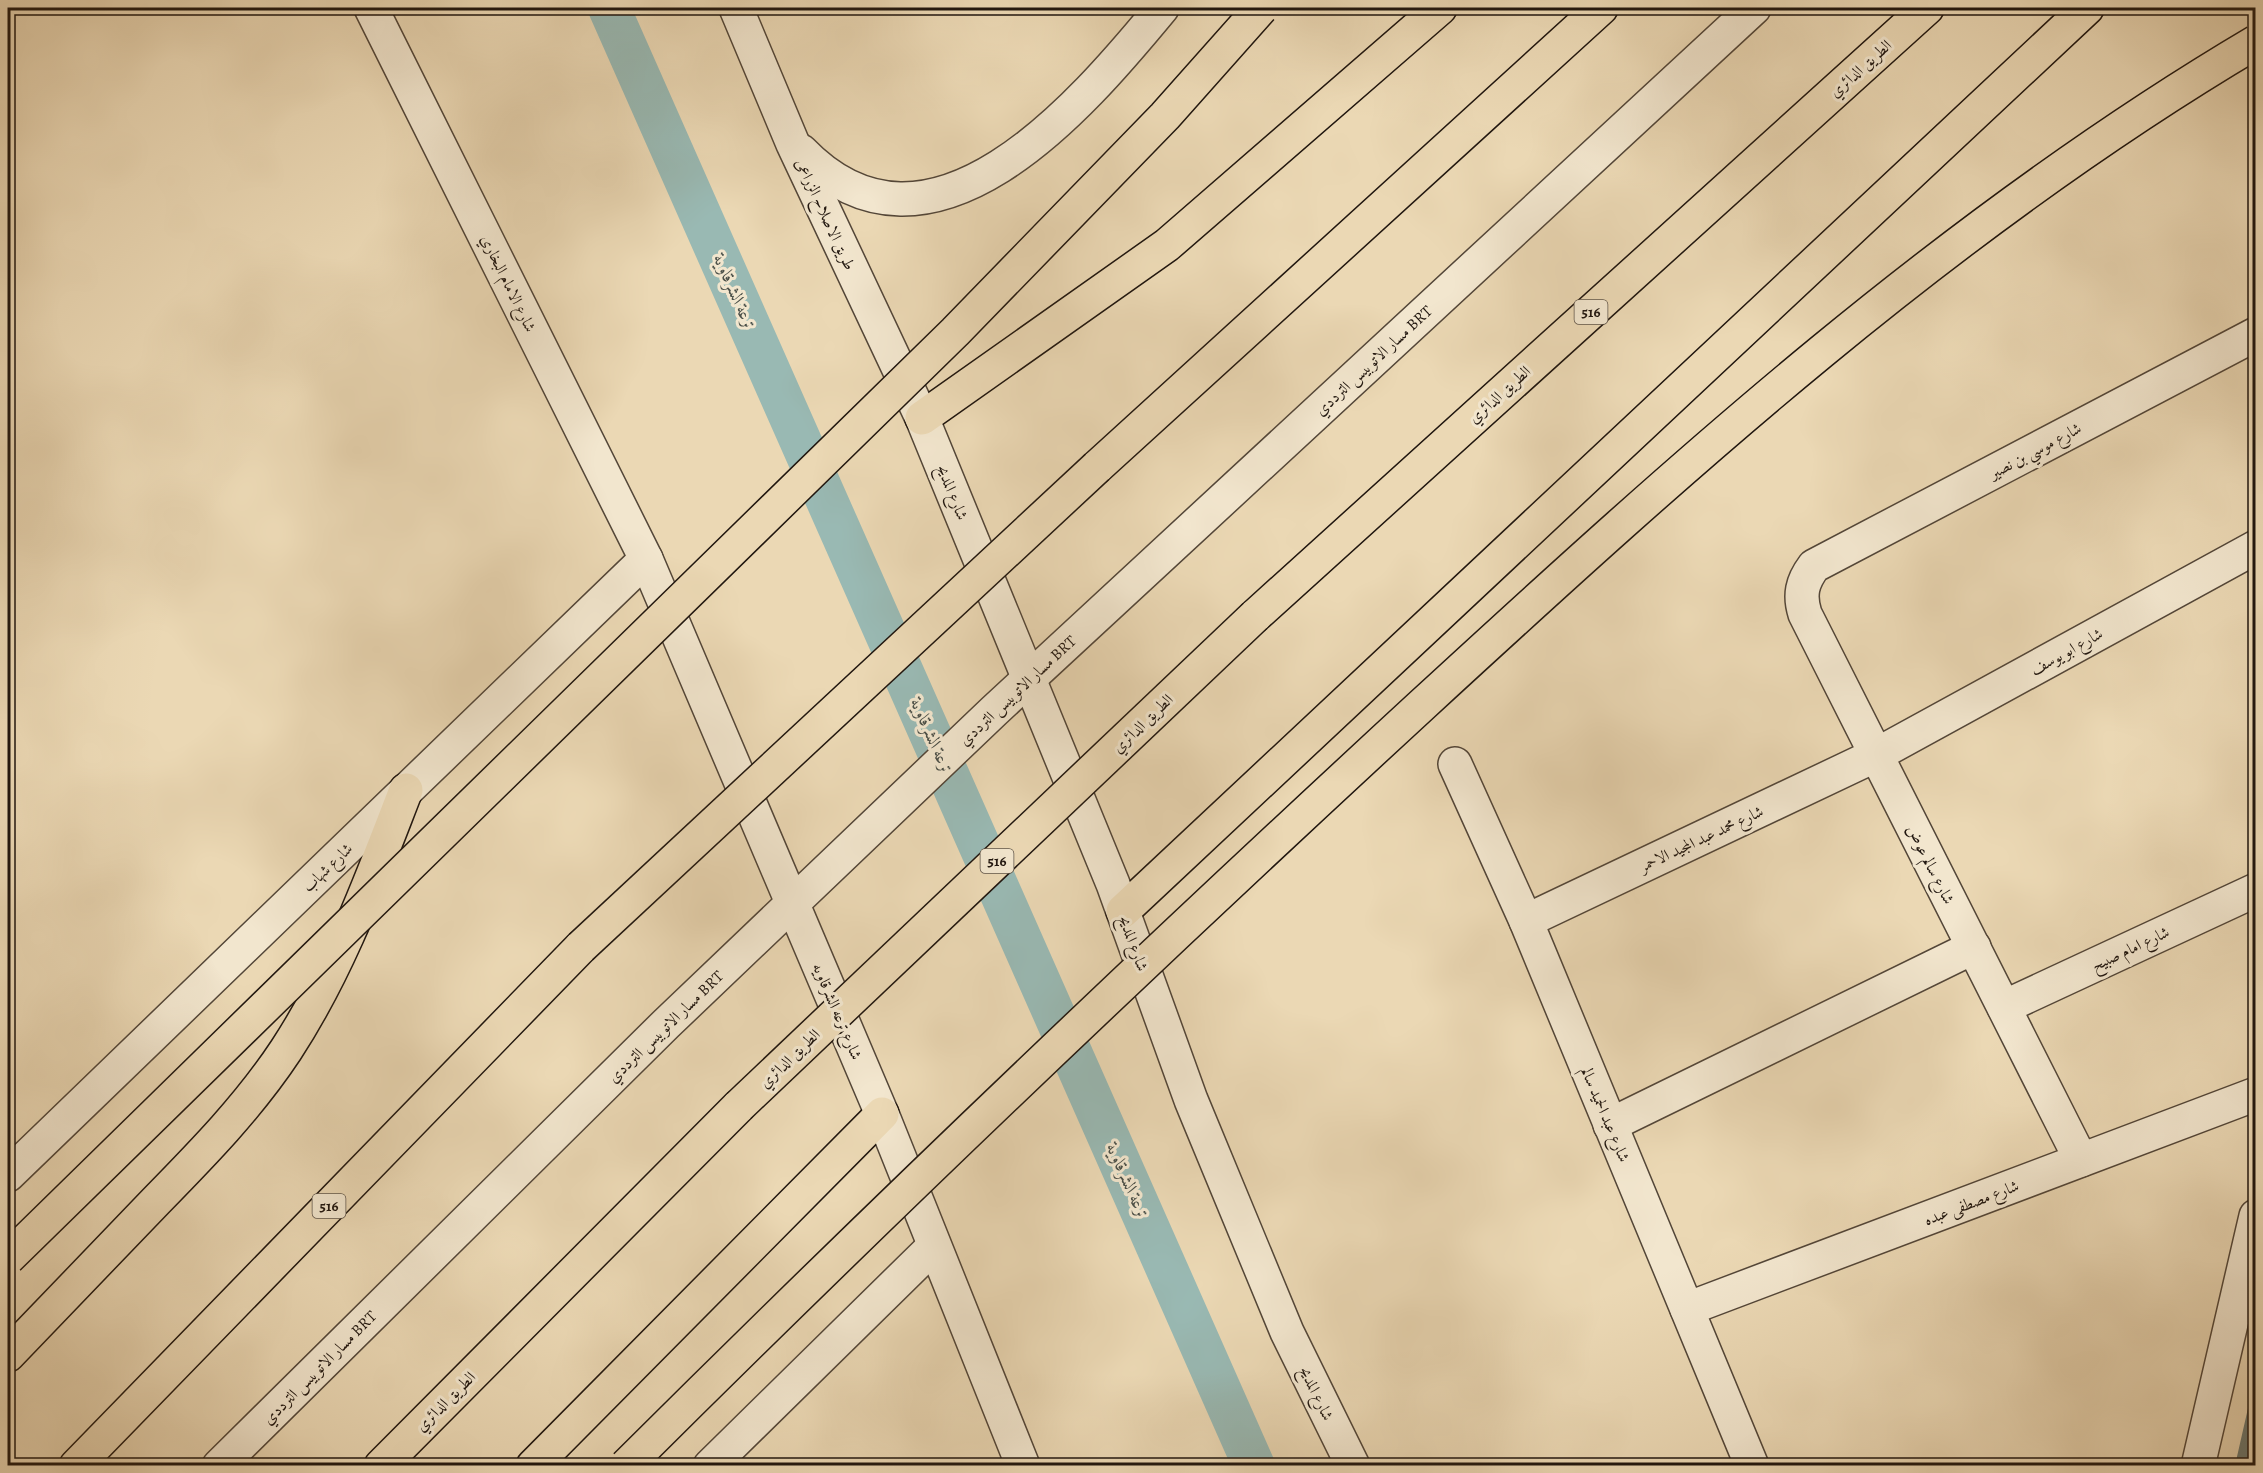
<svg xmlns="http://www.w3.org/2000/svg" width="2263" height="1473" viewBox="0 0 2263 1473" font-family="Alegreya,Amiri,serif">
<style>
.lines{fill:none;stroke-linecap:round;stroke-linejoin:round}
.stream{stroke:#697871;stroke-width:12}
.canal{stroke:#99b9b3;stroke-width:42}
.minor-casing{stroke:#534638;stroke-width:36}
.highway-casing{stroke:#20160f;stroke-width:36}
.minor{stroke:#f2e6ce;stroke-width:33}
.highway{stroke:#ebd8b4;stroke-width:33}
.highway-bridge-casing{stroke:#20160f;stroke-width:36;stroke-linecap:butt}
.highway-bridge{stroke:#ebd8b4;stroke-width:33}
.labels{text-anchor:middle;stroke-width:6;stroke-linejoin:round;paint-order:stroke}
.shield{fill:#f2e6ce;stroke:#5f5448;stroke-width:1.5}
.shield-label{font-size:15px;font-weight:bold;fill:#20160f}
.street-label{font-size:16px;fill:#20160f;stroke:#f2e6ce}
.water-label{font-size:18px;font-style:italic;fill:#4a4f48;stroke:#f2e6ce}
</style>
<rect width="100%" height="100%" fill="#ebd8b4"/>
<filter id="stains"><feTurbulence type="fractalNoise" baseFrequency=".00333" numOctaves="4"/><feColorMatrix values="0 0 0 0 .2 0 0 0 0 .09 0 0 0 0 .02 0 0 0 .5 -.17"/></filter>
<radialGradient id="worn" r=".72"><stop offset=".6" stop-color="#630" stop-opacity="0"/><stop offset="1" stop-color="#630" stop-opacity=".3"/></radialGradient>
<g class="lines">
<polyline class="stream" points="2241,1466 2256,1400"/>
<polyline class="canal" points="609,8 1254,1466"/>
<defs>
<g id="minor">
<polyline points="371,8 646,559 882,1114 1023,1466"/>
<polyline points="736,8 793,144 922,418 1113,884 1191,1100 1287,1332 1353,1466"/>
<path d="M801,151C930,285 1081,106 1162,8"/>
<polyline points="1455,764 1526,921 1752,1466"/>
<polyline points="1526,921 1876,755 2256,547"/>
<polyline points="2004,1007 2256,890"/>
<polyline points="1610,1125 1974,947"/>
<path d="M2081,1160L1805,614C1799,595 1802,582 1814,566L2256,334"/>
<polyline points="8,1175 646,559"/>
<polyline points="1687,1309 2256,1094"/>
<polyline points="219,1466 666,1024 994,711 1754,8"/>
<polyline points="710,1466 934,1246"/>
<polyline points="2198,1466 2256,1216"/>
</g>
<g id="highway">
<polyline points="922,418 1167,245 1440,8"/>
<polyline points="1097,467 1601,8"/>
<polyline points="1255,616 1927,8"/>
<polyline points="1123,911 2087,8"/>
<path d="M8,1355C57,1304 106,1253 156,1201C203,1153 249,1106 286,1050C339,969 371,880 406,790"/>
<polyline points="76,1466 581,947"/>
<polyline points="381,1466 739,1106"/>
<polyline points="533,1466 882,1114"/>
</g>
</defs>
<use href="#minor" class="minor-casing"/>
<use href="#highway" class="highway-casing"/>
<use href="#minor" class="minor"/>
<use href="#highway" class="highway"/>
<defs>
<g id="highway-bridge">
<polyline points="581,947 1097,467"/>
<polyline points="739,1106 1255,616"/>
<polyline points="8,1258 955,332 1165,116 1261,8"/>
<path d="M626,1466C886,1207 1152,954 1422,705C1683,465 1948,224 2256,42"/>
</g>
</defs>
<use href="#highway-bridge" class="highway-bridge-casing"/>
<use href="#highway-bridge" class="highway-bridge"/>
</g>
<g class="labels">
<g class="shield">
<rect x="1574.5" y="300" width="33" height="24" rx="4.5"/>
<rect x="980.5" y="849" width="33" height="24" rx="4.5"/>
<rect x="312.5" y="1194" width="33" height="24" rx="4.5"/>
</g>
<g class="shield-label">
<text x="1591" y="317">516</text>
<text x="997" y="866">516</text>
<text x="329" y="1211">516</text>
</g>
<g class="street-label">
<text transform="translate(1860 68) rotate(-42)" y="6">الطريق الدائري</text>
<text transform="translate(826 214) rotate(65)" y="6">طريق الاصلاح الزراعى</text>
<text transform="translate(509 283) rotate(64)" y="6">شارع الامام البخاري</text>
<text transform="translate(1373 360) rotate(-43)" y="6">مسار الاتوبيس الترددي BRT</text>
<text transform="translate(1499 394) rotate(-42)" y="6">الطريق الدائري</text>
<text transform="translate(2035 450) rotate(-28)" y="6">شارع موسي بن نصير</text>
<text transform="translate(953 492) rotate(68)" y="6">شارع المديح</text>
<text transform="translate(2066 651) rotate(-29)" y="6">شارع ابو يوسف</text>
<text transform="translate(1017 690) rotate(-43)" y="6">مسار الاتوبيس الترددي BRT</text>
<text transform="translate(1142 723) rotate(-44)" y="6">الطريق الدائري</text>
<text transform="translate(1701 838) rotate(-25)" y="6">شارع محمد عبد المجيد الاحمر</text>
<text transform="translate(1931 864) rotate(63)" y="6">شارع سالم عوض</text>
<text transform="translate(327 867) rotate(-44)" y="6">شارع شهاب</text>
<text transform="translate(1134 943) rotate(70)" y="6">شارع المديح</text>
<text transform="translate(2130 948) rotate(-25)" y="6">شارع امام صبيح</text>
<text transform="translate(838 1011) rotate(67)" y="6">شارع ترعه الشرقاويه</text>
<text transform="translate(665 1026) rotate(-44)" y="6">مسار الاتوبيس الترددي BRT</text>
<text transform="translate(789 1058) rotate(-44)" y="6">الطريق الدائري</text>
<text transform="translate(1606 1114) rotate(67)" y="6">شارع عبد الحميد سالم</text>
<text transform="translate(1971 1202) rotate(-21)" y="6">شارع مصطفى عبده</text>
<text transform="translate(319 1367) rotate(-45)" y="6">مسار الاتوبيس الترددي BRT</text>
<text transform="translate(1317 1393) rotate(64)" y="6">شارع المديح</text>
<text transform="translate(445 1401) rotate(-45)" y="6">الطريق الدائري</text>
</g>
<g class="water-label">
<text transform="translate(735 292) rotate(66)" y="6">ترعة الشرقاوية</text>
<text transform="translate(932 736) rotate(66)" y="6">ترعة الشرقاوية</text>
<text transform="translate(1128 1181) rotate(66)" y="6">ترعة الشرقاوية</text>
</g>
</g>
<rect width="2263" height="1473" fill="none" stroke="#ebd8b4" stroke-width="30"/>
<rect x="9" y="9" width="2245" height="1455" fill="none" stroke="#20160f" stroke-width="3"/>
<rect x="15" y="15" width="2233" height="1443" fill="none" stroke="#20160f" stroke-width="1.5"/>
<rect width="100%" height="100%" filter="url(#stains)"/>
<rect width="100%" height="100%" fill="url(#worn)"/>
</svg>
